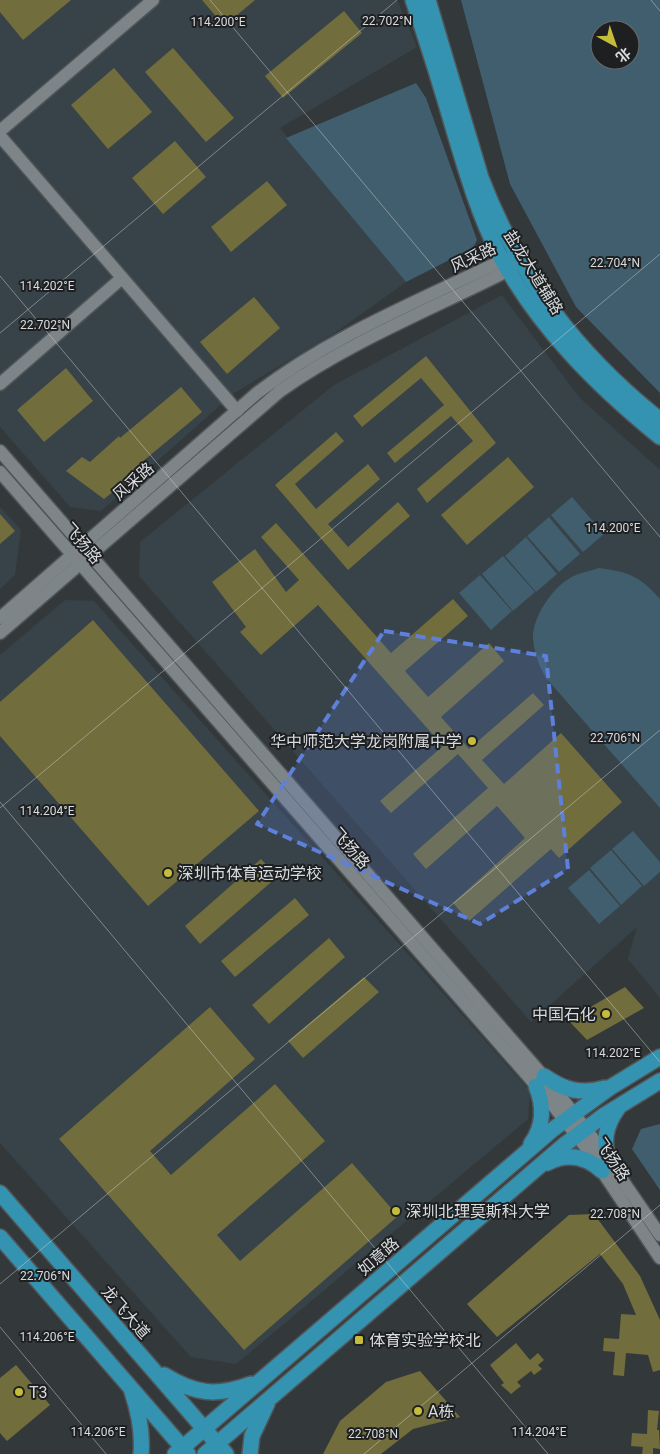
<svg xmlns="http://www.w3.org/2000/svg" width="660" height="1454" viewBox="0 0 660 1454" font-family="Roboto,'Noto Sans SC',sans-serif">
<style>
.built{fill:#374349}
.green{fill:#405e6d;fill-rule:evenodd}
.building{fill:#716d3c}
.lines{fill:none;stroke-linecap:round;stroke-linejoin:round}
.minor-casing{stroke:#505557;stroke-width:15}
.major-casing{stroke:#505557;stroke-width:18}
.minor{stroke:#7e8588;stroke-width:12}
.major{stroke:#3593b2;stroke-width:15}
.marked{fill:#5f80da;fill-opacity:0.2;stroke:#5f80da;stroke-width:4;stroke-dasharray:10 6;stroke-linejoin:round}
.ticks{fill:none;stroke:#d9dcde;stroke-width:1;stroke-opacity:0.45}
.poi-dot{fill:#c6bc3c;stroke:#1d1f21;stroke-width:2}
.labels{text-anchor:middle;stroke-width:4;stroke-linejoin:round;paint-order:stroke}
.street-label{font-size:16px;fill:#d9dcde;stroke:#1d1f21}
.poi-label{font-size:16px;fill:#d9dcde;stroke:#1d1f21;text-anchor:start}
.ticks-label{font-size:12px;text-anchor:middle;fill:#d9dcde;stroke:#1d1f21;stroke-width:4;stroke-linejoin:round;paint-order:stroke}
</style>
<rect width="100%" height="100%" fill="#33393b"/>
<g class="built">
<polygon points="0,0 397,0 417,47 280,128 406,282 339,330 233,394 101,511 70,507 0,427"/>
<polygon points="502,295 579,397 660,470 660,998 628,959 637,927 531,1022 139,576 140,542 334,385"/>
<polygon points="0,507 21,530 15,575 0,589"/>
<polygon points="65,600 94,601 530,1091 528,1119 236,1364 191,1357 0,1143 0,655"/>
</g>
<g class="green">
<path d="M461,0H660V393L576,307L510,184ZM600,30H630V60H600Z"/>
<polygon points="416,83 426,98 477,240 473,248 406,282 286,138"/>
<polygon points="572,497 604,534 583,552 551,515"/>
<polygon points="549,517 580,554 559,572 527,536"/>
<polygon points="526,537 557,574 536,592 505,556"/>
<polygon points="503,556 535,592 513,611 482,574"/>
<path d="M599,568C629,572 640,576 660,599V808L546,678C539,666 534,653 533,638C532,618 553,587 570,578C578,573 590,571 599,568Z"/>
<polygon points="480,575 512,611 491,630 459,593"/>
<polygon points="633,831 660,862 660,872 644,886 612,849"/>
<polygon points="611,850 642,886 621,905 590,868"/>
<polygon points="589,870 620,906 599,924 568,888"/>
<polygon points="660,1124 660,1190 632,1149 641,1129"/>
</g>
<g class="building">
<polygon points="0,0 71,0 23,40 0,12"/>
<polygon points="202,0 255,0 224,26"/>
<polygon points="344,11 362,33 283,98 265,76"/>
<polygon points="173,48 234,118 206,142 145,72"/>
<polygon points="114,68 152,112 108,149 71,105"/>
<polygon points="175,141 206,177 163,214 132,178"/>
<polygon points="267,181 287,205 231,252 211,227"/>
<polygon points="254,297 280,328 227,374 200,342"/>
<polygon points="426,356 496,443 427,503 417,489 473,441 451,416 395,463 387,453 444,405 421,378 362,427 353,416"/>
<polygon points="66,368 93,401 44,442 17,410"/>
<polygon points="181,387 202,412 142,462 145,466 104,499 66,471 82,457 90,462 119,436 120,438"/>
<polygon points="336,432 344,441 295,484 316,509 368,464 380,479 328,524 348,547 398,502 410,516 348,570 275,485"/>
<polygon points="508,457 534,487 467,545 441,515"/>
<polygon points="0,514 15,531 0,544"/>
<polygon points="276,523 391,653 453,599 468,616 405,671 428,697 489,643 504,661 441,717 469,749 533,693 544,705 482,760 504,784 561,733 622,802 559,858 551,849 469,921 453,903 525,838 497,806 426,869 413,854 488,788 458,754 391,813 380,801 443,746 318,605 261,655 240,632 246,627 212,582 255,549 286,592 299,580 261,537"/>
<polygon points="93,620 259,811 148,906 0,736 0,702"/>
<polygon points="261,859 277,877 200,944 185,926"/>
<polygon points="295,898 309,915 235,977 221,961"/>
<polygon points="329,938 345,957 269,1024 252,1005"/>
<polygon points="364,977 379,992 303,1058 288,1041"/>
<polygon points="625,987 644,1008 587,1040 568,1020"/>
<polygon points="210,1007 255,1059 150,1151 171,1175 275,1084 325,1141 217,1235 240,1261 352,1163 398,1216 244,1350 59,1139"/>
<polygon points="594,1214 640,1276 660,1320 660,1370 653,1372 648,1355 626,1353 624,1376 613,1375 615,1352 603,1351 604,1338 619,1339 621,1314 636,1315 623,1284 600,1254 497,1337 467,1304 569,1215"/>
<polygon points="516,1343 530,1360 538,1353 544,1360 538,1365 542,1369 534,1375 531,1371 517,1382 521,1386 511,1394 501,1385 504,1383 490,1365"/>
<polygon points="16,1365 50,1405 7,1441 0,1433 0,1378"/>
<polygon points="420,1371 460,1417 413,1429 381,1454 323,1454 340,1421 386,1382"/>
<polygon points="648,1410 659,1411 657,1430 659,1430 660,1449 653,1448 653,1454 642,1454 643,1447 631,1446 632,1433 647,1434"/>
</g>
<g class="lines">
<defs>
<g id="minor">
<polyline points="0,131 153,0"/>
<polyline points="0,136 237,411"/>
<polyline points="0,384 122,278"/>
<polyline points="0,451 557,1092 598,1145 660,1235"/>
<polyline points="0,472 548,1099 588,1150 660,1258"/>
<path d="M0,618L257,393C331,336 419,301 503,260L510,258"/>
<path d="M0,633L280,391C351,341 432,309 509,270L518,258"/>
</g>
<g id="major">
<path d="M413,0C428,44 442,89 455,134C467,174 479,215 498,252C537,326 596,385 660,437"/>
<path d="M428,0L481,178C520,279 576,353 660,420"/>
<path d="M544,1076C564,1090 581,1095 605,1088"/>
<path d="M531,1144C544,1126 544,1105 536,1086"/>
<path d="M547,1163C568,1152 586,1156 602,1171"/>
<path d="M610,1163C602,1143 605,1126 618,1108"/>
<polyline points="0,1193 226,1454"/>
<polyline points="0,1237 188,1454"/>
<path d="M164,1375C195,1394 216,1397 251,1384"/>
<path d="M132,1392C139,1413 143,1432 141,1454"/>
<polyline points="175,1454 552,1130 611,1087 660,1057"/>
<polyline points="205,1454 564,1145 603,1116 660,1081"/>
<polyline points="250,1454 252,1436 267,1404"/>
</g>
</defs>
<use href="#minor" class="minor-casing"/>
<use href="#major" class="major-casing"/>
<use href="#minor" class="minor"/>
<use href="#major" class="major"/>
</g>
<path class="marked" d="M384,631L546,656L568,869L480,924L257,824Z"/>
<path class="ticks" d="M210,0L660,537M651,0L660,11M0,276L660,1062M0,333L397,0M0,802L548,1454M0,808L660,254M0,1284L660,730M0,1327L106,1454M364,1454L660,1205"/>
<g class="poi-dot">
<circle cx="472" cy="741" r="5"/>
<circle cx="168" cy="873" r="5"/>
<circle cx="606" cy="1014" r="5"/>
<circle cx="396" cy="1211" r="5"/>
<rect x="354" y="1335" width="10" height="10" rx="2.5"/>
<circle cx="19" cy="1392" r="5"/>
<circle cx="418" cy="1411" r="5"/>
</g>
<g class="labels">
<g class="street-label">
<text transform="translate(473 257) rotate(-25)" y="6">风采路</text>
<text transform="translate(534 272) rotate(58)" y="6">盐龙大道辅路</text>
<text transform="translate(133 481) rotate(-41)" y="6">风采路</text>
<text transform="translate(83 543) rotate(49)" y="6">飞扬路</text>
<text transform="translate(351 848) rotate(49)" y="6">飞扬路</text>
<text transform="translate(613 1159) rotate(56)" y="6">飞扬路</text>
<text transform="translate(378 1256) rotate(-41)" y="6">如意路</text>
<text transform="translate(126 1312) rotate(49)" y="6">龙飞大道</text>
</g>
<g class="poi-label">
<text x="462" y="747" text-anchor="end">华中师范大学龙岗附属中学</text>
<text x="178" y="879">深圳市体育运动学校</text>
<text x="596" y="1020" text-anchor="end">中国石化</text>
<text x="406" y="1217">深圳北理莫斯科大学</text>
<text x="369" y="1346">体育实验学校北</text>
<text x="29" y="1398">T3</text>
<text x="428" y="1417">A栋</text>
</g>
</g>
<g class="ticks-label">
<text x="387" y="25">22.702°N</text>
<text x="218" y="26">114.200°E</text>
<text x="615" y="267">22.704°N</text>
<text x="47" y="290">114.202°E</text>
<text x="45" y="329">22.702°N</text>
<text x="613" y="532">114.200°E</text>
<text x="615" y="742">22.706°N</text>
<text x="47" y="815">114.204°E</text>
<text x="613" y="1057">114.202°E</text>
<text x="615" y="1218">22.708°N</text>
<text x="45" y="1280">22.706°N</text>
<text x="47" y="1341">114.206°E</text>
<text x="98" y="1436">114.206°E</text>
<text x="539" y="1436">114.204°E</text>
<text x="373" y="1438">22.708°N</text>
</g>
<g transform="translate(615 45) rotate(140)"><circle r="24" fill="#1d1f21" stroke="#686b6d"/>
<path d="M0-4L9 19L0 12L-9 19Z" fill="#c6bc3c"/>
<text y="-8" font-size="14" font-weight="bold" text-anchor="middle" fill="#d9dcde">北</text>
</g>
</svg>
